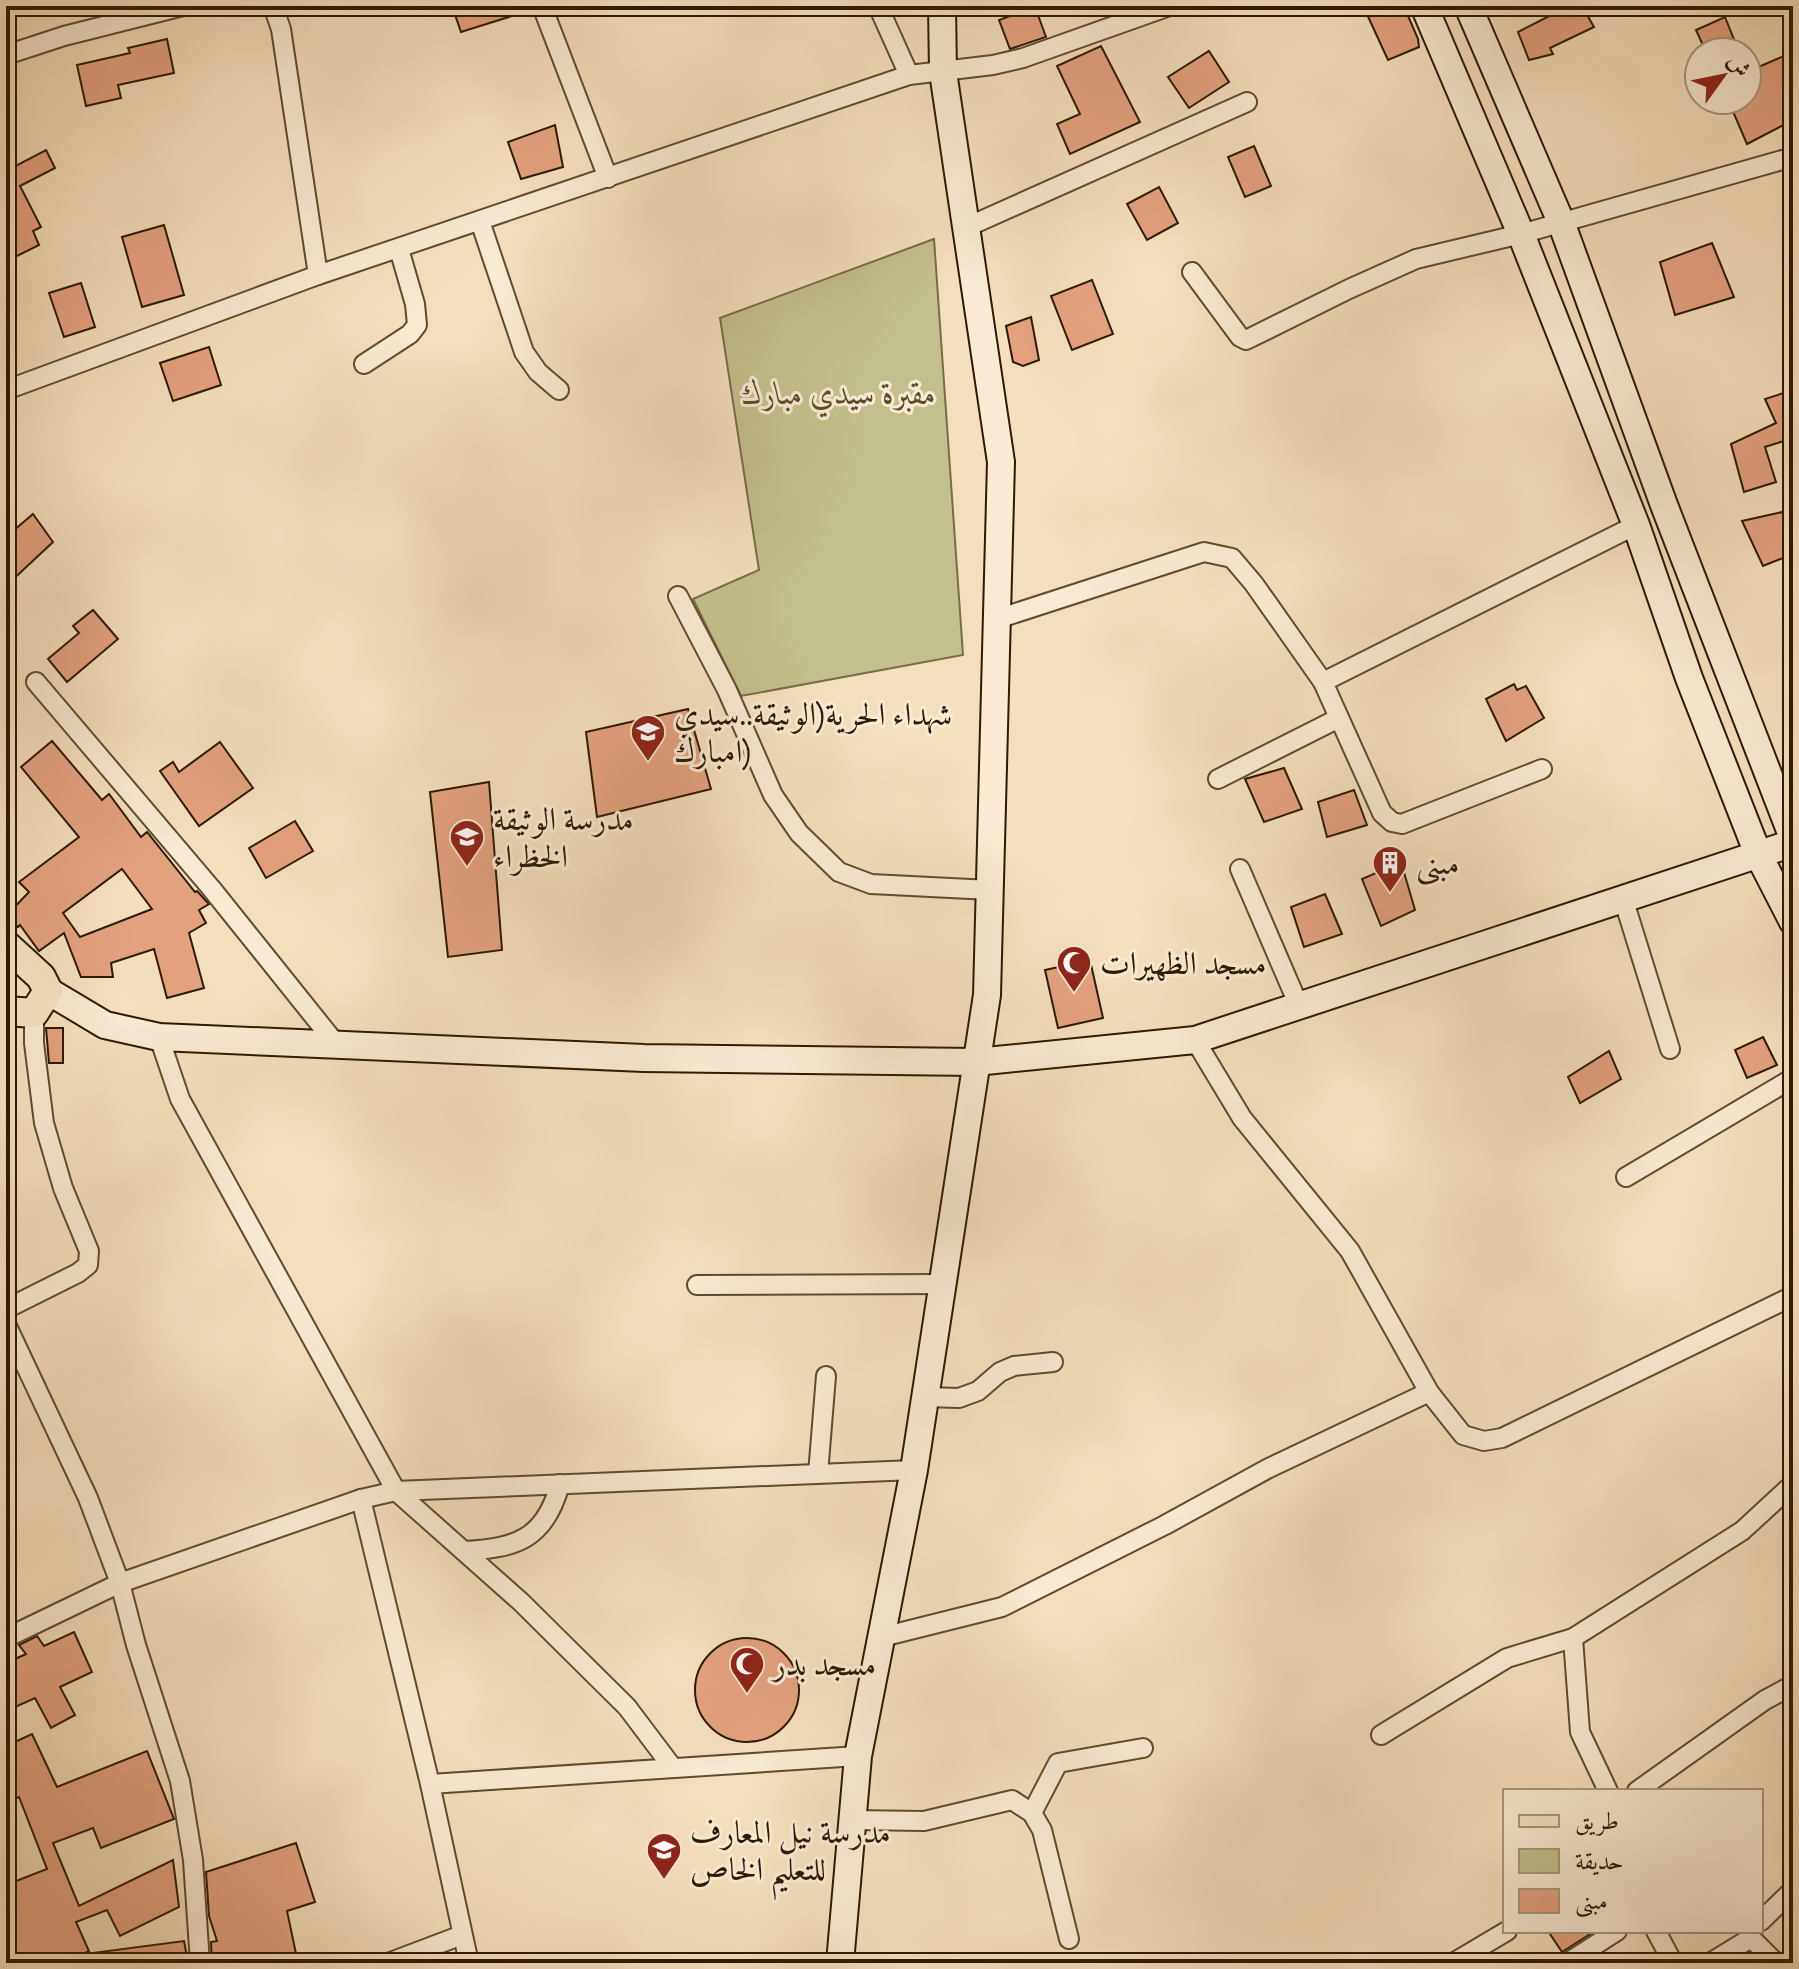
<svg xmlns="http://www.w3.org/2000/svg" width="1799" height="1969" viewBox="0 0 1799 1969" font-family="'IM FELL Great Primer',Amiri,serif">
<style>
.green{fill:#c2c08c;stroke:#776d47;stroke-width:2}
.building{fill:#e4a17e;stroke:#2c1a02;stroke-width:2;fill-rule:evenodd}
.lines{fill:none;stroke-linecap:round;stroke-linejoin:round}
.street-casing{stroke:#5e4b30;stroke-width:22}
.secondary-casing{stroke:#2c1a02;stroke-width:30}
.primary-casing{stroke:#2c1a02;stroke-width:32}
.street{stroke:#f8ead3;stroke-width:18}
.secondary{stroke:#f8ead3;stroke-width:26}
.primary{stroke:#f4dfbc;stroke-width:28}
.labels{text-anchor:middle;stroke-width:6;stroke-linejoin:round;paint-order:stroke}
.park-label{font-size:32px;font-style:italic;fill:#594c2b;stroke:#f8ead3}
.poi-label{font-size:32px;fill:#2c1a02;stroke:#f8ead3;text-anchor:start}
</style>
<rect width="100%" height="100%" fill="#f4dfbc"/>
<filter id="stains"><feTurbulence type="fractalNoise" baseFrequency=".0025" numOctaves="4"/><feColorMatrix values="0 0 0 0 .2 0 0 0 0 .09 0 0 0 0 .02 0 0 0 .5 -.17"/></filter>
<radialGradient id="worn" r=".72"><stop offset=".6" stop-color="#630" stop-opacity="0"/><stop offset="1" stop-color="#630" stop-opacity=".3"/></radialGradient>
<polygon class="green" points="934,239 963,655 741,696 693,599 759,570 720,318"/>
<g class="building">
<polygon points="452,6 530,6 531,10 461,32"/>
<polygon points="1377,6 1400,6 1409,18 1418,39 1419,47 1388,60 1365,10"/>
<polygon points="1569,6 1582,6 1594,27 1550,48 1553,54 1529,60 1518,32"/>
<polygon points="1035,7 1046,37 1010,49 999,20"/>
<polygon points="1725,17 1739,52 1706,52 1696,30"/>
<polygon points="167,39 174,73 118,85 121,98 86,106 77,65 130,53 128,48"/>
<polygon points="1101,46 1140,122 1070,154 1057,124 1080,114 1057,66"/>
<polygon points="1209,51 1229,82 1189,108 1168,77"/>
<polygon points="1793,52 1793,120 1747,144 1728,100 1747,100 1747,72"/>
<polygon points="555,125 563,167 521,179 508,142"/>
<polygon points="1254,146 1271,186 1245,197 1228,157"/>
<polygon points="46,150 55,168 20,186 41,227 33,231 39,245 15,257 6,239 6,157 12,168"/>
<polygon points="1159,187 1178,223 1147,240 1127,204"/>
<polygon points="164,225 184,295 142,307 122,237"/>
<polygon points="1712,243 1734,297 1675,315 1660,262"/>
<polygon points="1092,280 1113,334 1072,350 1051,296"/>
<polygon points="81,283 95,327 64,337 49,293"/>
<polygon points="1031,317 1039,360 1023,366 1013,362 1006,326"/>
<polygon points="209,347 221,385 173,401 160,363"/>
<polygon points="1793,390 1793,461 1784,441 1765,447 1776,482 1744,492 1731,444 1776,423 1765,399"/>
<polygon points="1782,512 1784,517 1793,515 1793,554 1763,566 1742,521"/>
<polygon points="33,514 53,542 6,586 6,537"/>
<polygon points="93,610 118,639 67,682 48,659 79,633 73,626"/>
<polygon points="1514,684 1517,690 1526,686 1544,718 1506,741 1486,699"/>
<polygon points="688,709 711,789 597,817 586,732"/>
<path d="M52,741L102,800L109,794L141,837L147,832L195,892L197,891L209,904L199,910L206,923L189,933L204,988L167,998L154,949L111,963L113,977H81L64,933L39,951L20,925L18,927L6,916L29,892L19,882L79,837L21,767ZM122,869L152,909L80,937L63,913Z"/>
<polygon points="220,742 253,788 199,826 160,771 173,762 179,772"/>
<polygon points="1284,768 1302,809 1264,822 1245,779"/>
<polygon points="489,782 502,950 448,957 430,792"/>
<polygon points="1354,790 1367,825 1327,837 1318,802"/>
<polygon points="295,821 313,851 266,878 249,848"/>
<polygon points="1401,862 1415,910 1381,926 1362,879"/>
<polygon points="1325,894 1342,934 1304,947 1291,907"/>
<polygon points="1090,960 1103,1018 1058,1028 1045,970"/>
<polygon points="46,1028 63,1028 63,1063 49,1063"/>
<polygon points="1763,1037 1777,1065 1747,1078 1735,1050"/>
<polygon points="1609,1051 1621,1079 1580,1103 1568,1077"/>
<polygon points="74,1632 92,1672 60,1687 75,1715 51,1728 35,1698 13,1708 6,1692 6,1663 26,1654 19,1645 37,1636 44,1646"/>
<circle cx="747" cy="1690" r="52"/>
<polygon points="32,1734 57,1787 147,1751 174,1819 101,1848 93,1828 53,1843 79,1906 173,1860 179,1907 120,1936 107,1910 76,1922 89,1951 65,1963 19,1963 6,1931 6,1885 47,1869 19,1797 6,1803 6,1746"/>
<polygon points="296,1843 315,1902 287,1911 298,1963 212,1963 211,1942 217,1941 209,1916 206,1872"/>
<polygon points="1548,1931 1595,1931 1562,1952"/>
<polygon points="184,1941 188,1963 93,1963 92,1953"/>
</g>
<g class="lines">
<defs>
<g id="street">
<polyline points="273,6 281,29 318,275"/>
<polyline points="542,6 608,178"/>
<polyline points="878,6 909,75"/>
<polyline points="6,55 64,36 183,6"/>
<polyline points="480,221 524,352 538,372 559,390"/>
<polyline points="967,227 1247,102"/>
<polyline points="1192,272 1240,337 1246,340 1349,289 1416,259 1521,234 1793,157"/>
<polyline points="364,364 410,334 417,325 415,304 399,249"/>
<polyline points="6,390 318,275 909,75 993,65 1023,58 1167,7"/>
<polyline points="678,596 727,690 773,795 799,833 839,872 871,884 990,890"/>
<polyline points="997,619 1204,552 1232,558 1254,584 1323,682 1382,813 1392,822 1402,824 1542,769"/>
<polyline points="36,682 211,888 336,1044"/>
<polyline points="1323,682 1636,525"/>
<polyline points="1218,779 1339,718"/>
<polyline points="1240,869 1299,1006"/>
<polyline points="1623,898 1670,1049"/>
<polyline points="159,1037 180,1099 396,1491 521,1602 627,1707 673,1768"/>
<polyline points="1195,1040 1242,1118 1350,1251 1429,1392 1463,1435 1484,1441 1502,1438 1793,1296"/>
<polyline points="1626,1177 1793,1078"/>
<polyline points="697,1285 942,1284"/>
<polyline points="6,1309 78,1273 88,1265 89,1251 63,1188 44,1123 34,1043 34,1013"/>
<polyline points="6,1324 88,1498 120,1583 136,1645 180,1781 193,1860 200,1963"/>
<polyline points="925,1397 959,1398 978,1391 1000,1372 1014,1366 1053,1362"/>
<polyline points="818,1474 826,1376"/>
<polyline points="361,1499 430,1784 469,1963"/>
<path d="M464,1551C517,1548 545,1539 560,1484"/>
<polyline points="882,1637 1002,1607 1165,1525 1269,1468 1429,1392"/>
<polyline points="6,1638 120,1583 361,1499 396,1491 914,1470"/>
<polyline points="1381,1735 1507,1658 1573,1638"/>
<polyline points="430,1784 858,1756"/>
<polyline points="1608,1791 1580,1732 1573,1638 1742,1531 1793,1484"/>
<polyline points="1637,1791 1765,1700 1793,1685"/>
<polyline points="1032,1813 1058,1763 1143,1748"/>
<polyline points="852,1820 924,1821 1012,1800 1032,1813 1042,1830 1069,1939"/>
<polyline points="1761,1921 1793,1890"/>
<polyline points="1656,1931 1673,1963"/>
<polyline points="388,1963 462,1935"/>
<polyline points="1453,1963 1507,1931"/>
<polyline points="1567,1963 1617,1931"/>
<polyline points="1710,1963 1751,1938 1776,1963"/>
</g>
<g id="secondary">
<polyline points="1424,6 1521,234 1636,525 1689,678 1758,854 1793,922"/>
<polyline points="1468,6 1561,222 1664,505 1793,838"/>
<polyline points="48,991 105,1025 159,1037 644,1058 976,1062 1195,1040 1793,843"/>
<polyline points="840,1963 858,1756 914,1470 987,995 1001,462 943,72 942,6"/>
</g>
<polyline id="primary" points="6,945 41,977 48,991 34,1013 6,1011"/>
</defs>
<use href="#street" class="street-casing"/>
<use href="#secondary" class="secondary-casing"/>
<use href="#primary" class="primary-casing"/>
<use href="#street" class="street"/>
<use href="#secondary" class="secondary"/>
<use href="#primary" class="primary"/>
</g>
<defs>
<symbol id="school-pin" viewBox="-11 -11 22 30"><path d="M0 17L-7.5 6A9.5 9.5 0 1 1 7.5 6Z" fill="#8f2418" stroke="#f8ead3"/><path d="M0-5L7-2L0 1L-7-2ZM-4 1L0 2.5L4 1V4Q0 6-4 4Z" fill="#fff"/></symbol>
<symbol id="building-pin" viewBox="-11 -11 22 30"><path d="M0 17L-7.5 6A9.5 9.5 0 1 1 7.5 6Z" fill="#8f2418" stroke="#f8ead3"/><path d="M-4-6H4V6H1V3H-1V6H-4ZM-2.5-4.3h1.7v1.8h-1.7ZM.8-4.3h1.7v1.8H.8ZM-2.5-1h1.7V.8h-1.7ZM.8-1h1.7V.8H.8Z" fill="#fff"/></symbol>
<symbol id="mosque-pin" viewBox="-11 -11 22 30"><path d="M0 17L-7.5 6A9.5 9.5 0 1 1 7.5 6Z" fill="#8f2418" stroke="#f8ead3"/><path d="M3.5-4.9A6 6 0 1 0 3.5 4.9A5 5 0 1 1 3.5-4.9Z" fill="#fff"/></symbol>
</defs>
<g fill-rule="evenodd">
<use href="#school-pin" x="628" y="712" width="40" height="54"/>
<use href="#school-pin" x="447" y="817" width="40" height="54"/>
<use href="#building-pin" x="1370" y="843" width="40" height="54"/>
<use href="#mosque-pin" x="1054" y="943" width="40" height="54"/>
<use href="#mosque-pin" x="727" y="1644" width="40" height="54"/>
<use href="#school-pin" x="644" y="1830" width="40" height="54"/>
</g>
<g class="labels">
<g class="park-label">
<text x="839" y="404">مقبرة سيدي مبارك</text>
</g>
<g class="poi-label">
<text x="674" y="725">شهداء الحرية(الوثيقة..سيدي<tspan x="674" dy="37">امبارك)</tspan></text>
<text x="493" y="830">مدرسة الوثيقة<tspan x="493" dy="37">الخظراء</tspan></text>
<text x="1416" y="874">مبنى</text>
<text x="1100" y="974">مسجد الظهيرات</text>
<text x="773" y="1675">مسجد بدر</text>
<text x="690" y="1843">مدرسة نيل المعارف<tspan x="690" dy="37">للتعليم الخاص</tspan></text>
</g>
</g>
<rect width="1799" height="1969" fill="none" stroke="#f4dfbc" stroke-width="32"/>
<rect x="8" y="8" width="1783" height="1953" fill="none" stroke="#2c1a02" stroke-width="4"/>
<rect x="16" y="16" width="1767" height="1937" fill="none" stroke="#2c1a02" stroke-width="2"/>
<rect x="1503" y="1789" width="260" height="144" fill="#f8ead3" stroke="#a6977f" stroke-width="2"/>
<rect x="1519" y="1815" width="40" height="12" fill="#f4dfbc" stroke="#a6977f" stroke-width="2"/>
<text x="1575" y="1829" font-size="24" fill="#2c1a02">طريق</text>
<rect x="1519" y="1849" width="40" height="24" fill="#c2c08c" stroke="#a6977f" stroke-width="2"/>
<text x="1575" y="1869" font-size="24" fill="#2c1a02">حديقة</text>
<rect x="1519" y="1889" width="40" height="24" fill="#e4a17e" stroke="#a6977f" stroke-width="2"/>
<text x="1575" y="1909" font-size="24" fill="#2c1a02">مبنى</text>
<g transform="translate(1723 76) rotate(57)"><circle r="38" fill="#f8ead3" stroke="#a6977f" stroke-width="2"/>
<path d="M0-6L14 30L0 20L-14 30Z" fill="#8f2418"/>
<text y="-12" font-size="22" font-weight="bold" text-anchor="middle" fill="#2c1a02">ش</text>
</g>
<rect width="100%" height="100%" filter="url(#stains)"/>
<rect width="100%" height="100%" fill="url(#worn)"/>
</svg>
